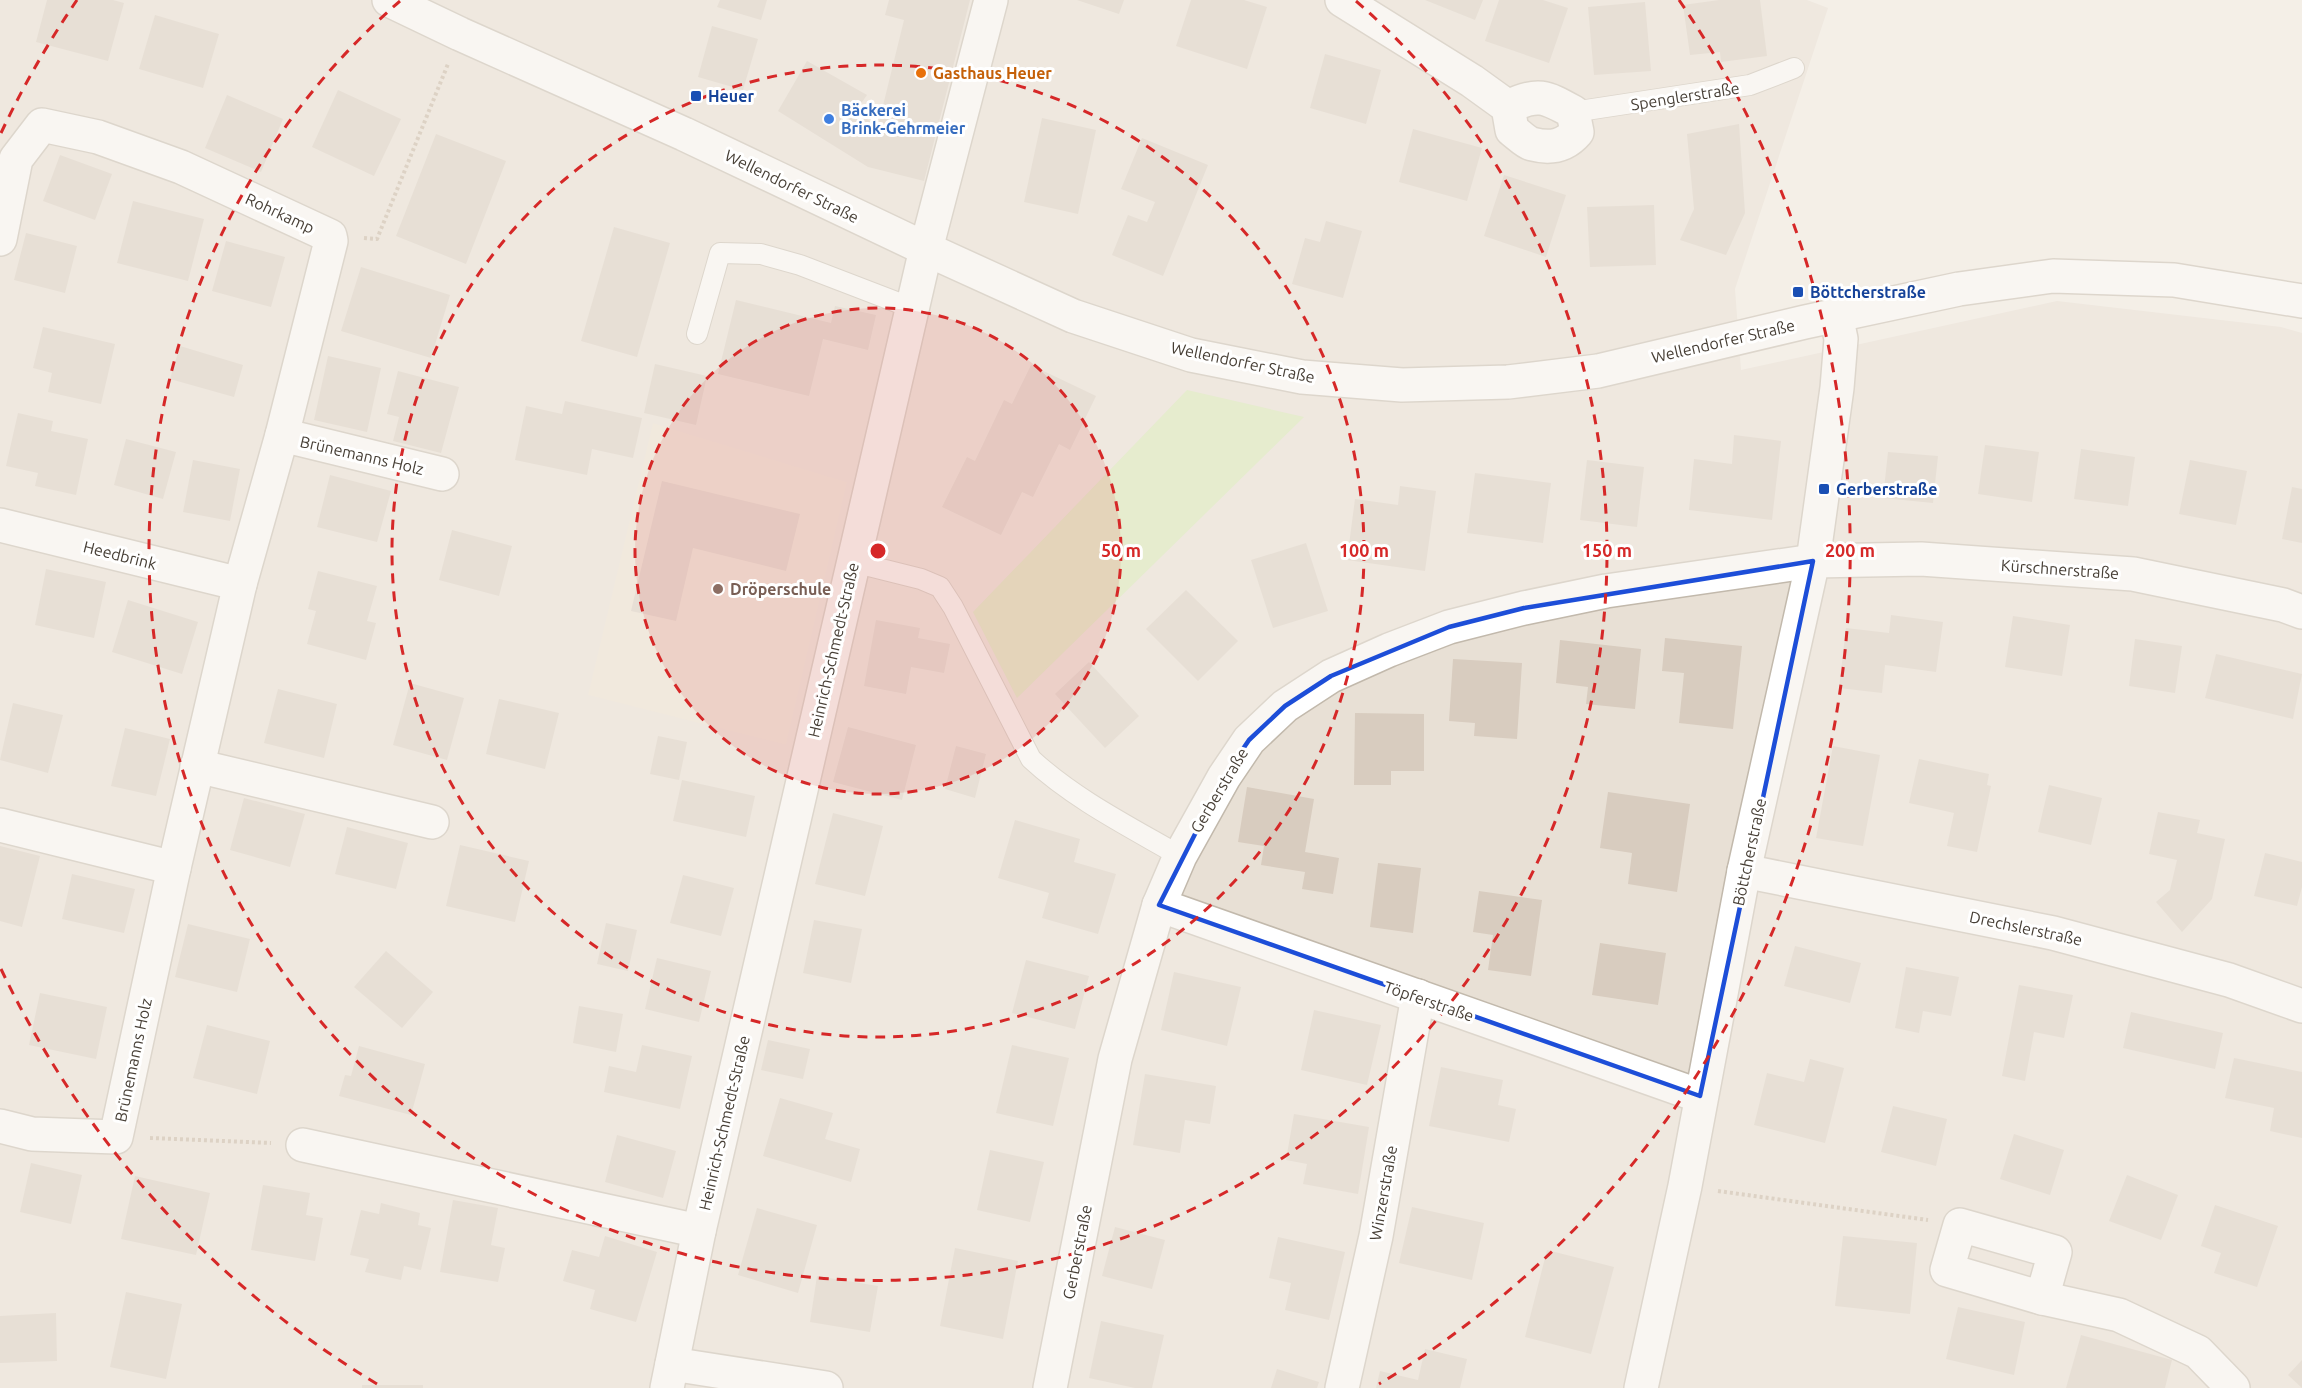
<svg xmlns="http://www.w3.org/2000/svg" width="2302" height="1388" viewBox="0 0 2302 1388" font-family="Ubuntu,sans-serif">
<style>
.residential{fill:#e8e0d5}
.education{fill:#ede2d1}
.green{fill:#d4e8af}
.building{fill:#d8ccbf}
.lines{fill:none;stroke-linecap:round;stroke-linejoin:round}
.service-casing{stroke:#c2b9ac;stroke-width:22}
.minor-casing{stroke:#c2b9ac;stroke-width:36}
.tertiary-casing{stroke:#c2b9ac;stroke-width:36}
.path{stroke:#c1b09b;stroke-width:4;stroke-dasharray:3 3;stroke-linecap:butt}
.service{stroke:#fff;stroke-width:20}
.minor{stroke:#fff;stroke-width:33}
.tertiary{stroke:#fff;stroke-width:33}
.marked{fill:none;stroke:#1d4ed8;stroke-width:4.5;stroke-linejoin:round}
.ring{fill:none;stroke:#d62828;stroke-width:3;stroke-dasharray:10 8}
.food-dot{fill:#e8710a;stroke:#fff;stroke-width:2}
.transit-dot{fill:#1a4fb4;stroke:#fff;stroke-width:2}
.shop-dot{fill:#3f7fe0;stroke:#fff;stroke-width:2}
.education-dot{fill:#8d6e63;stroke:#fff;stroke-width:2}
.labels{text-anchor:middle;stroke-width:6;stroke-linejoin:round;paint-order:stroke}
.food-label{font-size:16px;font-weight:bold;fill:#c56008;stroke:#fff;text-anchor:start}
.transit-label{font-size:16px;font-weight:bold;fill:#164399;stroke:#fff;text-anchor:start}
.street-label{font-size:16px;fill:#473f36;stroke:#fff}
.shop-label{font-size:16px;font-weight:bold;fill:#366cbe;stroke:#fff;text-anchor:start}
.education-label{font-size:16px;font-weight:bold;fill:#785e54;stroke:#fff;text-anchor:start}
.centre{fill:#d62828;stroke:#fff;stroke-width:3}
.ring-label{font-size:18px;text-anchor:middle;font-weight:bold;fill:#d62828;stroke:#fff;stroke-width:6;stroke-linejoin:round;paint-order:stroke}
</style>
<rect width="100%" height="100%" fill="#f4efe7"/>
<polygon class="residential" points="0,0 1807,0 1828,8 1735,289 1741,370 2057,301 2281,327 2302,333 2302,1388 0,1388"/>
<polygon class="education" points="653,423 847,482 786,745 588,695"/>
<polygon class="green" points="1187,390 1304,417 1017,698 973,612"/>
<g class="building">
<polygon points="47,0 113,0 124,3 108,61 36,42"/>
<polygon points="720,0 767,0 761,20 717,7"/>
<polygon points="889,0 970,0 924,181 868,167 778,111 807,61 867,95 855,112 878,126 904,20 885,15"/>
<polygon points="1077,0 1124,0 1119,14"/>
<polygon points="1191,0 1244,0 1267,7 1247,69 1176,46"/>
<polygon points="1425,0 1483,0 1475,20"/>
<polygon points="1499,0 1543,0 1568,8 1549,63 1485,41"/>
<polygon points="1719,0 1760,0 1767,56 1721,62 1720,52 1690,55 1683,5"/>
<polygon points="1645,2 1651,71 1594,75 1588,7"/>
<polygon points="155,15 219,34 203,88 139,69"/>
<polygon points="712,26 758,39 743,90 698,77"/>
<polygon points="1325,54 1381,70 1366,124 1310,108"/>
<polygon points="338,90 401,119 374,176 312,147"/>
<polygon points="227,95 283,119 261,172 205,148"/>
<polygon points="1042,118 1096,130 1078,214 1024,202"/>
<polygon points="1739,124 1745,213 1726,255 1680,240 1694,209 1687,134"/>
<polygon points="1413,129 1482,148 1467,201 1399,182"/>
<polygon points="436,134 506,161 466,264 396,236"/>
<polygon points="1142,138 1208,165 1163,276 1112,255 1128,215 1147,222 1155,202 1121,189"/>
<polygon points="60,155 112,174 95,220 43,201"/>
<polygon points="1504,175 1566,195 1546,257 1484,236"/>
<polygon points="133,201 204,219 188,281 117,263"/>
<polygon points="1654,205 1656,265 1590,267 1587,207"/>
<polygon points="1326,221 1362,231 1343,298 1292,284 1305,238 1320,242"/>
<polygon points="614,227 670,243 637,357 581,341"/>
<polygon points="26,233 77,246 65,293 14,280"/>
<polygon points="226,241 285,257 271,307 212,291"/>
<polygon points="361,267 450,295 431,358 341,331"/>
<polygon points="736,300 831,323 835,306 876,315 868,350 823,339 809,396 718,374"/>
<polygon points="43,327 115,344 101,404 48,392 52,373 33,368"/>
<polygon points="180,346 243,365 234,397 170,379"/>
<polygon points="328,356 381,368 367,432 314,420"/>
<polygon points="655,364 707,376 696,425 644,413"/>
<polygon points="1031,365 1096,396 1070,450 1059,444 1033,497 1022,492 1001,535 942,507 967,457 975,461 1004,400 1012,404"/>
<polygon points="398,371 459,387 441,453 393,441 399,417 387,414"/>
<polygon points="565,401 642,418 633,458 592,449 587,475 515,460 526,406 562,414"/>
<polygon points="18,413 53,421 51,431 88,439 76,495 35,486 38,473 6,466"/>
<polygon points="1734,435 1781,441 1772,520 1689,510 1694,459 1732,464"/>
<polygon points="126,439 176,452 163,499 114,485"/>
<polygon points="1985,445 2039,452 2032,502 1978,494"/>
<polygon points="2081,449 2135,457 2128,506 2074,499"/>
<polygon points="1888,452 1938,456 1933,503 1883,498"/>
<polygon points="193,460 240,469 230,521 183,512"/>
<polygon points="1587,460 1644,467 1637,527 1580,520"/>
<polygon points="2190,460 2247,471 2236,525 2179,514"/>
<polygon points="1475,473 1551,483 1543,543 1467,533"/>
<polygon points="330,475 391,491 377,542 317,527"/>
<polygon points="662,481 800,514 786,571 693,548 676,621 631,611"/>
<polygon points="1400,486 1436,491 1425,571 1347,560 1355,499 1398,505"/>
<polygon points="2292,487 2302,489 2302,543 2282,539"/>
<polygon points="452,530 512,546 499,596 439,580"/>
<polygon points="1306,543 1328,611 1273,628 1251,560"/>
<polygon points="46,569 106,582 94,638 35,625"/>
<polygon points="318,571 377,586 367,621 376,623 366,660 307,644 316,611 308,609"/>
<polygon points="1186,590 1238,641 1198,681 1146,629"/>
<polygon points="128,600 198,622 182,674 112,652"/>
<polygon points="1891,615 1943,622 1936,672 1885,665 1882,693 1839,688 1846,628 1889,633"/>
<polygon points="2013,616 2070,625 2062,676 2005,667"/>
<polygon points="876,620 920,628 918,638 950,644 944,673 911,667 906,694 864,686"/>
<polygon points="1665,638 1742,646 1733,729 1679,723 1684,673 1662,671"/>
<polygon points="2135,639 2182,646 2175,693 2129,686"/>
<polygon points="1560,640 1641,649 1635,709 1586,704 1588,687 1556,683"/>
<polygon points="2216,654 2302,674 2293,719 2205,698"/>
<polygon points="1453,659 1522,663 1517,739 1474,736 1475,723 1449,721"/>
<polygon points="1089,662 1139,716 1105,748 1055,694"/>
<polygon points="410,683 464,698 447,760 393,745"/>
<polygon points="278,689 337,704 324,758 264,743"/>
<polygon points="499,699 559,713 545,769 486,754"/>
<polygon points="13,703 63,715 48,773 0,760"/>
<polygon points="1355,713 1424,714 1424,771 1391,771 1391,785 1354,785"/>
<polygon points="848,727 916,745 902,800 833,782"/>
<polygon points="125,728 170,739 156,796 111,786"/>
<polygon points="658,736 687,742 679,780 650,774"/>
<polygon points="956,746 986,754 975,798 945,789"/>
<polygon points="1833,746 1880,755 1863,846 1816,838"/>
<polygon points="1919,759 1989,774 1987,785 1991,786 1977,852 1947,846 1954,813 1909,803"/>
<polygon points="682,780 755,796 746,837 673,821"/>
<polygon points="2049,785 2102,798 2091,845 2038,832"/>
<polygon points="1247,787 1314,799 1305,852 1339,858 1333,894 1302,889 1305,872 1261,865 1264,846 1238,842"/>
<polygon points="1608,792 1690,804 1677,892 1628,884 1632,853 1600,848"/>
<polygon points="244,798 305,814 290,867 230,850"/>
<polygon points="2158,812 2200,820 2197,833 2225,839 2212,899 2182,932 2156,902 2170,890 2177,860 2149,854"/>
<polygon points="833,813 883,826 865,896 815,884"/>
<polygon points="1015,820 1080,839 1074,862 1116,874 1098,934 1042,918 1049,893 998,878"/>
<polygon points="347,827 408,843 396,889 335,874"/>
<polygon points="460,845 529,861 515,922 446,906"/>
<polygon points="0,846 40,856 22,927 0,921"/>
<polygon points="2265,853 2302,862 2302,887 2297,906 2254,896"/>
<polygon points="1378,863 1421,868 1413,933 1370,927"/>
<polygon points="72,874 135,889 124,933 62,919"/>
<polygon points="683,875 734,888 721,936 670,923"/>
<polygon points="1479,891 1542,900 1531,976 1488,970 1493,935 1473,932"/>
<polygon points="814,920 862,929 851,983 803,973"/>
<polygon points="606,923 637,930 628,971 597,964"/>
<polygon points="188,924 250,939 237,992 175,977"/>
<polygon points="1600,943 1666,953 1658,1005 1592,995"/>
<polygon points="1795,946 1861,963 1850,1003 1784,986"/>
<polygon points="386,951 433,992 402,1028 354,987"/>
<polygon points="657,958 711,971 699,1022 645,1009"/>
<polygon points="1026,960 1089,976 1075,1029 1012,1013"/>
<polygon points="1906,967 1959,977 1951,1016 1923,1011 1919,1033 1895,1028"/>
<polygon points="1174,972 1241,987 1227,1046 1161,1030"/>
<polygon points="2019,985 2073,995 2064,1038 2034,1032 2025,1081 2002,1076"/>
<polygon points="40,993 107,1007 96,1059 29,1045"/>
<polygon points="579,1006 623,1014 616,1052 573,1043"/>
<polygon points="1314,1010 1381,1025 1367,1085 1301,1070"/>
<polygon points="2131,1012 2223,1033 2215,1069 2123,1048"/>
<polygon points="207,1025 270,1041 257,1094 193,1078"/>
<polygon points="768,1040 810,1049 803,1079 761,1070"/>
<polygon points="642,1045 692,1056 680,1109 604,1092 609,1066 636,1072"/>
<polygon points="1012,1045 1069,1058 1053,1126 996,1113"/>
<polygon points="359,1046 425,1064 411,1115 339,1096 345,1075 351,1076"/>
<polygon points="2234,1058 2302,1072 2302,1138 2270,1131 2274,1108 2225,1098"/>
<polygon points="1810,1059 1844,1068 1825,1143 1754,1125 1767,1073 1804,1082"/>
<polygon points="1441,1067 1503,1080 1498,1105 1516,1109 1509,1142 1429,1126"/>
<polygon points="1145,1074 1216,1086 1210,1124 1185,1120 1180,1153 1133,1145"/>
<polygon points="780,1098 833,1113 825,1139 860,1149 851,1182 763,1156"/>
<polygon points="1893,1106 1947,1119 1936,1166 1881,1152"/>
<polygon points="1294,1114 1369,1127 1358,1194 1303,1184 1307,1164 1286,1160"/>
<polygon points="2014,1134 2064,1150 2050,1195 2000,1179"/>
<polygon points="617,1135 676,1151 663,1198 605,1182"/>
<polygon points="990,1150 1044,1162 1030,1222 977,1210"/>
<polygon points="31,1163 82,1175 71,1224 20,1212"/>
<polygon points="2127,1175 2178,1195 2161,1240 2109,1221"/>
<polygon points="135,1176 210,1193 196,1255 121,1239"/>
<polygon points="263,1185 310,1193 306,1215 323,1218 315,1261 251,1250"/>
<polygon points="453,1200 498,1208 491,1245 505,1248 498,1282 440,1272"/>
<polygon points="381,1203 420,1213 418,1225 431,1228 421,1270 404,1266 401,1280 365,1272 369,1259 350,1255 361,1210 379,1214"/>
<polygon points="2215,1205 2278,1226 2257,1287 2214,1273 2221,1253 2201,1246"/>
<polygon points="1412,1207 1484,1223 1472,1280 1399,1263"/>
<polygon points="757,1208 817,1225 798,1293 738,1275"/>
<polygon points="1115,1227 1165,1240 1152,1289 1102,1276"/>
<polygon points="605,1236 657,1252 636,1322 590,1309 595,1290 563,1281 572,1250 599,1257"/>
<polygon points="1843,1236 1917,1243 1910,1314 1835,1306"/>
<polygon points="1278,1237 1345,1252 1329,1320 1285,1310 1291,1283 1269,1278"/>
<polygon points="955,1248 1018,1261 1003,1339 940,1326"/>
<polygon points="1547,1250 1614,1267 1591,1354 1525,1337"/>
<polygon points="817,1276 878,1286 870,1332 810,1322"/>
<polygon points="126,1292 182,1304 166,1379 110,1367"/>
<polygon points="1958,1307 2025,1322 2014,1375 1946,1359"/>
<polygon points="56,1313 57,1361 0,1363 0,1316"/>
<polygon points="1101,1321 1164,1335 1152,1388 1135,1388 1089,1378"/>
<polygon points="2081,1335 2172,1360 2165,1388 2066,1388"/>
<polygon points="1425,1349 1467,1359 1460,1388 1376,1388 1380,1371 1418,1380"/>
<polygon points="2302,1360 2302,1388 2288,1375"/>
<polygon points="1277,1369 1319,1382 1317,1388 1271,1388"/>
<rect x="362" y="1385" width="61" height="3"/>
</g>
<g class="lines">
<defs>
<g id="service">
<polyline points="1573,112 1750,85 1794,68"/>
<polyline points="697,334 720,253 761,254 800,265 912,308"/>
<path d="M853,562L921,579L940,587L953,607L1031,759C1074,799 1130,827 1180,856"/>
</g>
<g id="minor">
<path d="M1342,0L1472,81L1508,107L1512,130C1518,134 1525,142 1532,144C1551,149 1565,146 1577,132L1573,112C1546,97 1538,92 1508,107"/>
<polyline points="0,239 16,159 42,125 98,137 181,167 330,236 331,241 282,435 240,584 174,868 116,1137 32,1134 0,1126"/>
<polyline points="282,435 442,474"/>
<polyline points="0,525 240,584"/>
<polyline points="197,766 432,822"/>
<polyline points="0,825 174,868"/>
<polyline points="1744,871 2053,933 2229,980 2302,1006"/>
<polyline points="1159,905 1700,1096"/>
<polyline points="303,1145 699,1231"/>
<polygon points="1960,1225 2055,1252 2042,1298 1947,1270"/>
<polyline points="2042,1298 2119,1315 2198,1352 2233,1388"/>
<polyline points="672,1364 826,1388"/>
<polyline points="667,1388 699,1231 926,249 991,0"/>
<polyline points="1050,1388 1115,1059 1159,905 1180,856 1224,777 1249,740 1285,706 1331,676 1389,650 1449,627 1524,608 1606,591 1813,561 1921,559 2133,574 2283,605 2302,612"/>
<polyline points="1342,1388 1376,1236 1418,996"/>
<polyline points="1641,1388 1685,1186 1744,871 1813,561 1837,388 1841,339 1836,315"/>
</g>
<polyline id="tertiary" points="389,0 460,34 684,134 926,249 1073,316 1191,355 1302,377 1402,385 1508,382 1598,371 1805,322 1959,289 2053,276 2174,280 2302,301"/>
</defs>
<use href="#service" class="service-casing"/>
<use href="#minor" class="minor-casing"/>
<use href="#tertiary" class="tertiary-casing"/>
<g class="path">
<polyline points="364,238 377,239 448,64"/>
<polyline points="150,1138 271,1143"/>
<polyline points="1718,1191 1928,1220"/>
</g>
<use href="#service" class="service"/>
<use href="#minor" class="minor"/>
<use href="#tertiary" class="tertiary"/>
</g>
<path d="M0 0H2302V1388H0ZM1813,561L1700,1096L1159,905L1224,777L1249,740L1285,706L1331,676L1449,627L1524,608Z" fill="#f4efe7" fill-opacity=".55" fill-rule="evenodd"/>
<path class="marked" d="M1813,561L1700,1096L1159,905L1224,777L1249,740L1285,706L1331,676L1449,627L1524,608Z"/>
<circle cx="878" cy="551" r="243" fill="#d62828" fill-opacity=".12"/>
<g class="ring">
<circle cx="878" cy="551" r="243"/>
<circle cx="878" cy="551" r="486"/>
<path d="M1356 1A729 729 0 1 1 400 1"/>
<path d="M377 1384A972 972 0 0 1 1 969M1 133A972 972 0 0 1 77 0M1679 0A972 972 0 0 1 1379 1384"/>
</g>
<circle class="food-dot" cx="921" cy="73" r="6"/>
<g class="transit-dot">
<rect x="690" y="90" width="12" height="12" rx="3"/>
<rect x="1792" y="286" width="12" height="12" rx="3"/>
<rect x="1818" y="483" width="12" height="12" rx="3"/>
</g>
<circle class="shop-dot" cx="829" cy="119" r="6"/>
<circle class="education-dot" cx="718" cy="589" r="6"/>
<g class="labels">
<g class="food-label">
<text x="933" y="79">Gasthaus Heuer</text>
</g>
<g class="transit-label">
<text x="708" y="102">Heuer</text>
<text x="1810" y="298">Böttcherstraße</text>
<text x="1836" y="495">Gerberstraße</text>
</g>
<g class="street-label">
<text transform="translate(1685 96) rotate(-9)" y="6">Spenglerstraße</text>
<text transform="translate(792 186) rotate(26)" y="6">Wellendorfer Straße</text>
<text transform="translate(280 213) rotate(25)" y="6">Rohrkamp</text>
<text transform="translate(1723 341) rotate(-13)" y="6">Wellendorfer Straße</text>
<text transform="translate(1243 362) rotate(12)" y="6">Wellendorfer Straße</text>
<text transform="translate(362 455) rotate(13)" y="6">Brünemanns Holz</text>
<text transform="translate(120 555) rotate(14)" y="6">Heedbrink</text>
<text transform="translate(2060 569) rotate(4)" y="6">Kürschnerstraße</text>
<text transform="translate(833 650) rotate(-77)" y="6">Heinrich-Schmedt-Straße</text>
<text transform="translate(1219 790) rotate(-59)" y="6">Gerberstraße</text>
<text transform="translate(1749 852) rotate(-78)" y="6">Böttcherstraße</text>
<text transform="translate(2026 928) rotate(12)" y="6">Drechslerstraße</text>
<text transform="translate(1429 1001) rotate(19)" y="6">Töpferstraße</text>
<text transform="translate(133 1060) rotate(-78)" y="6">Brünemanns Holz</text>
<text transform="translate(724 1123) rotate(-77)" y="6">Heinrich-Schmedt-Straße</text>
<text transform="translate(1383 1193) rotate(-80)" y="6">Winzerstraße</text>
<text transform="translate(1077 1252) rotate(-79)" y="6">Gerberstraße</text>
</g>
<g class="shop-label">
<text x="841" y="116">Bäckerei<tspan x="841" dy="18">Brink-Gehrmeier</tspan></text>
</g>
<g class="education-label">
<text x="730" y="595">Dröperschule</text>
</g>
</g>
<circle cx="878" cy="551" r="9" class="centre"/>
<g class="ring-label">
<text x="1121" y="557">50 m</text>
<text x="1364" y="557">100 m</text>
<text x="1607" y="557">150 m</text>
<text x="1850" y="557">200 m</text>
</g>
</svg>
